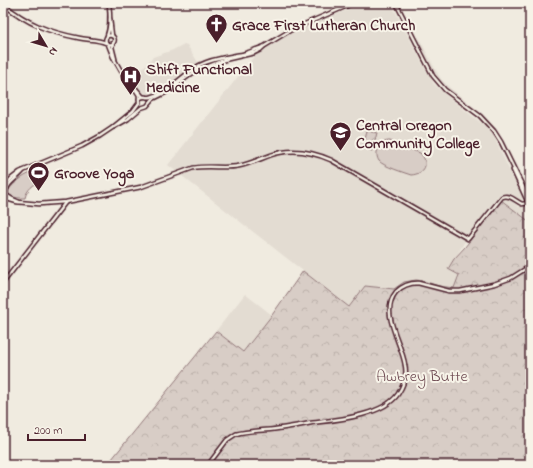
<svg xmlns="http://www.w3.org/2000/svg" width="533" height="468" viewBox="0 0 533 468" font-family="'Indie Flower',sans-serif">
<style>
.built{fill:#e3dcd2}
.grass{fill:#d8cdc6;stroke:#917678}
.forest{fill:url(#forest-crowns);stroke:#917678}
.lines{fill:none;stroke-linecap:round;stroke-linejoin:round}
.secondary-casing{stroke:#4a1f2b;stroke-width:5.5}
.secondary{stroke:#f7f3e8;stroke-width:2.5}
.labels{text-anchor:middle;stroke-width:4;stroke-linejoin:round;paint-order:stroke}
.poi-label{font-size:16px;font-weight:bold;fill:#4a1f2b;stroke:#f7f3e8;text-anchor:start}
.park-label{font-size:16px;fill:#6e4a52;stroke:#f7f3e8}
</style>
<defs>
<pattern id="forest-crowns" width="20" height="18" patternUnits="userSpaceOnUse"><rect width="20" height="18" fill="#d8cdc6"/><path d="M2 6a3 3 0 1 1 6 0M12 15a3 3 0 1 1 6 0" fill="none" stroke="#bbb0aa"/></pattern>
</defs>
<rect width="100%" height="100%" fill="#f0ebe0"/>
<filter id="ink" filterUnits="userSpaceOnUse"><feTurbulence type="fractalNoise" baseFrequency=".025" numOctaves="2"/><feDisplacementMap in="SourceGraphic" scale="8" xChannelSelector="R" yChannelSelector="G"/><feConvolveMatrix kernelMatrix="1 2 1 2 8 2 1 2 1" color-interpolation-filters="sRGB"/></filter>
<g filter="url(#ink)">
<g class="built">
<polygon points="361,3 391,3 427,72 434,84 447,96 485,126 493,135 523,199 520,201 512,194 507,193 501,193 497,197 465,241 449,269 459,275 454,288 439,286 423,281 416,280 404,282 394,289 365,286 349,307 168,165 256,54 294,31 347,10"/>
<polygon points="418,36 435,69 441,79 450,88 480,112 478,111 449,89 440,80 432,68 417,39"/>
<polygon points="184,44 187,45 199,64 163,89 157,93 152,95 147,95 143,93 132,80 132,79 153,57 173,50"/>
<polygon points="504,198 509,199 519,207 527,207 530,214 530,222 501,200"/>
<polygon points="245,294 272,315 243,352 216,331"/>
</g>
<g class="grass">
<path d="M390,141L420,153C430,163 425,174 411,175C405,173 383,166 379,161C377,158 376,153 378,149C380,143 385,141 390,141Z"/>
<path d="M38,170L42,180C33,185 27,189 25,198C18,198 11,198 7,192C15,181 26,174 38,170Z"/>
</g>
<g class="forest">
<polygon points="367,131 377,133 372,151 363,148"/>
<polygon points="501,200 530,222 530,465 107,465 216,331 243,352 272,315 303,271 349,307 365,286 394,289 404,282 416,280 423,281 439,286 454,288 459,275 448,269 454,259 465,247"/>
</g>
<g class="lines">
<defs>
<g id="secondary">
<polyline points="396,3 433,76 445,90 480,116 494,131 501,142 530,201"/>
<path d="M3,4C28,24 48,32 79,38C88,40 97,39 106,43"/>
<polyline points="110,19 112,36"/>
<circle cx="110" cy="40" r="4.5"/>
<path d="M107,36C111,26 110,14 109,3"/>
<polyline points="113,43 112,47 115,59"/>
<polyline points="108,44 113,57 121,71 143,97"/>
<polyline points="135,89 139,95 139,99"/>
<polyline points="114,127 128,119 141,108 147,106 153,99 167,92 194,72 224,60 254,53 260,50 263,47 291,30 354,3"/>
<polyline points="513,170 530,207"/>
<path d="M3,188L11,179L20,172L82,146L100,136L112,128L133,111L139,103V99L142,97C145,96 147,98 151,97C170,92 183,74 200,65C213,58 228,57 243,54C250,52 256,49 263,47"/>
<polyline points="6,195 12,199 19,202"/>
<path d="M4,198L17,202L39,204L66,202L141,187L193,168C209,165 224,169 239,166C250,164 260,159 271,155C291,148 313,152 331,160L468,239L502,197C510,194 515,201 522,204L530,203"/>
<path d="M4,198L6,196C4,184 17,179 23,171"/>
<polyline points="3,283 65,203"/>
<polyline points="3,463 8,465"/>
<path d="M208,465L227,440L236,434C246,431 256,431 266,430C281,429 296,426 311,423C336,420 383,416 398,394C404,385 407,374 405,365C402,343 379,313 396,292C402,286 409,283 418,283L449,291H460L494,284L511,278L530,266"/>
</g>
</defs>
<use href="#secondary" class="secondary-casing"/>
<use href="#secondary" class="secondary"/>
</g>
</g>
<defs>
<symbol id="church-pin" viewBox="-11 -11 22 30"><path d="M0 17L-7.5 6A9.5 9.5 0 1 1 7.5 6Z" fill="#4a1f2b" stroke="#f7f3e8"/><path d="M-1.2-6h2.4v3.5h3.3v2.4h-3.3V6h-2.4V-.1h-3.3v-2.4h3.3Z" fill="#fff"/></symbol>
<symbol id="hospital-pin" viewBox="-11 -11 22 30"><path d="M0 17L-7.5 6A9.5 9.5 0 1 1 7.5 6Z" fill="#4a1f2b" stroke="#f7f3e8"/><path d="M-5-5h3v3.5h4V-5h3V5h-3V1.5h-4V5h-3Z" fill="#fff"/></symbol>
<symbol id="university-pin" viewBox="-11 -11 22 30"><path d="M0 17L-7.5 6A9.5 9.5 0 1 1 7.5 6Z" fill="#4a1f2b" stroke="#f7f3e8"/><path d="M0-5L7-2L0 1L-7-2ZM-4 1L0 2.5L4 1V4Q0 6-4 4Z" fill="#fff"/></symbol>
<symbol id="stadium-pin" viewBox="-11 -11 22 30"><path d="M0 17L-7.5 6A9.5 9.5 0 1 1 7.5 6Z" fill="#4a1f2b" stroke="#f7f3e8"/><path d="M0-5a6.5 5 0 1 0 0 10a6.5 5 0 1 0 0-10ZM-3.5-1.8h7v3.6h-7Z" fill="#fff"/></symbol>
</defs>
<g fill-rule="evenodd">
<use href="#church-pin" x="204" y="12" width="25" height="34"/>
<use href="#hospital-pin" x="118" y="64" width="25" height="34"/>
<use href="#university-pin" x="328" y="120" width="25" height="34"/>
<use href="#stadium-pin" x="26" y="160" width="25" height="34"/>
</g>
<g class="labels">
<g class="poi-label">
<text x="232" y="30">Grace First Lutheran Church</text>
<text x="146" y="74">Shift Functional<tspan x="146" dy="18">Medicine</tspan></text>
<text x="356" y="130">Central Oregon<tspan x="356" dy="18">Community College</tspan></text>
<text x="54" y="178">Groove Yoga</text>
</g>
<g class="park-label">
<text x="422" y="381">Awbrey Butte</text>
</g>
</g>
<rect width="533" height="468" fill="none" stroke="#f7f3e8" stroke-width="16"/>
<rect x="8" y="8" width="517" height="452" fill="none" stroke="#4a1f2b" stroke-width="1.5" filter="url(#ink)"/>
<g transform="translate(46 46) rotate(128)" stroke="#f7f3e8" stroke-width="3" paint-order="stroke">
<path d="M0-3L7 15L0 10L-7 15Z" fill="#4a1f2b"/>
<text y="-6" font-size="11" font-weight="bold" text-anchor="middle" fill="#4a1f2b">N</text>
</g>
<path d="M28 434v6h57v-6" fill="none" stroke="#4a1f2b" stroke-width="2"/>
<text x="34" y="434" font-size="12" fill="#4a1f2b" stroke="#f7f3e8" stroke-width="3" paint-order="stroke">200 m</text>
</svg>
